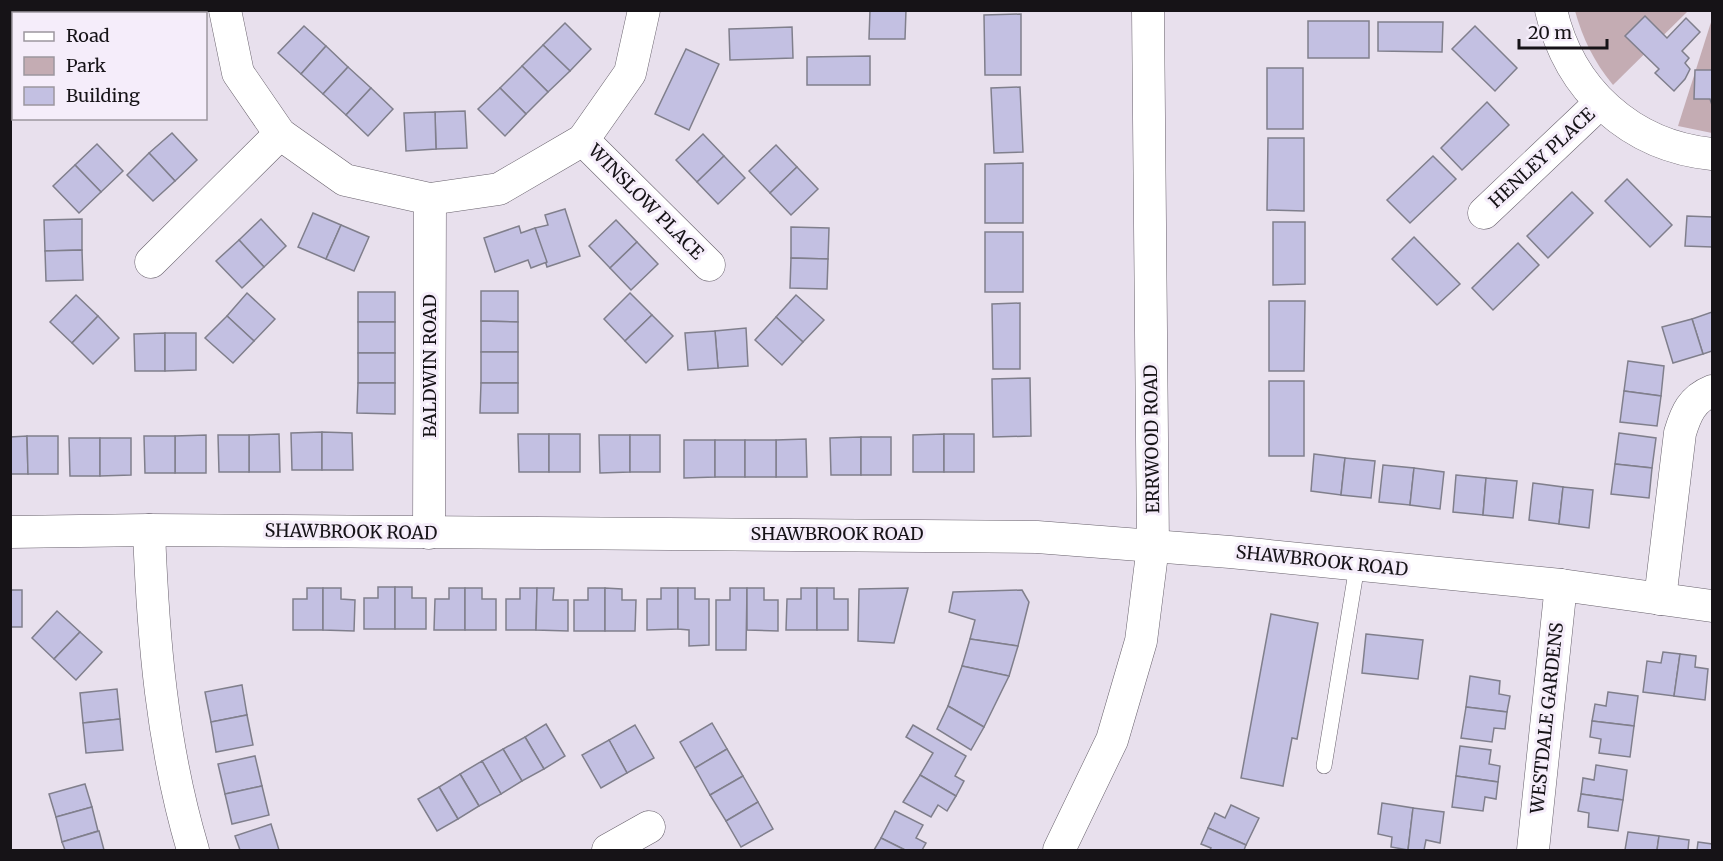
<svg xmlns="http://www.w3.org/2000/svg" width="1723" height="861" viewBox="0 0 1723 861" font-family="Merriweather,serif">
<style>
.green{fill:#c4acb3}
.building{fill:#c3c0e2;stroke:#807f8c;stroke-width:1.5}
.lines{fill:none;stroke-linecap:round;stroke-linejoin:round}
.service-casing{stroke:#68616c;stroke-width:16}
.minor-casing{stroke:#68616c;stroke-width:33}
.service{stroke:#fff;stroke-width:15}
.minor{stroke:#fff;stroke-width:32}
.labels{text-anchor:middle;stroke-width:6;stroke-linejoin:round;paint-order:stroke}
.street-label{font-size:18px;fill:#161317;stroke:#f5edfa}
</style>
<rect width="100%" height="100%" fill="#e8e0ed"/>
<g class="green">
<path d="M1575,11H1688L1613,85C1594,62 1583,39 1575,11Z"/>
<polygon points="1712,19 1712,133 1678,126"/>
</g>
<g class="building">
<polygon points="46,10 83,10 83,12 46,13"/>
<polygon points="870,10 906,10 905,39 869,39"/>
<polygon points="1021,14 1021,75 985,75 984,15"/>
<polygon points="1645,16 1667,38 1686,18 1700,32 1682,51 1689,58 1685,63 1690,69 1685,79 1674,91 1655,73 1659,69 1625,36"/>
<rect x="1308" y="21" width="61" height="37"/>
<polygon points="1378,22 1443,22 1442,52 1378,51"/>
<polygon points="565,23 591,49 570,71 543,45"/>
<polygon points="304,26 326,46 301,74 278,53"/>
<polygon points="1475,26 1517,68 1495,91 1452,49"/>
<polygon points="792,27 793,58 730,60 729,29"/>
<polygon points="543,45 570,71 548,92 522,66"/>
<polygon points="326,46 348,67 323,94 301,74"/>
<polygon points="686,49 719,64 689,130 655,114"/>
<polygon points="870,56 870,85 807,85 807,57"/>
<polygon points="522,66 548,92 526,114 500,88"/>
<polygon points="348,67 371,88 346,115 323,94"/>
<rect x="1267" y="68" width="36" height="61"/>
<polygon points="1695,70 1712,70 1712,105 1710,99 1694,99"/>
<polygon points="1020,87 1023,152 994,153 991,88"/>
<polygon points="371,88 393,109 368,136 346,115"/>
<polygon points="500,88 526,114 505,136 478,109"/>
<polygon points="1487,102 1509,125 1462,170 1441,148"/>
<polygon points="465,111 467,148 436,149 435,112"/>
<polygon points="435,112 436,149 406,151 404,113"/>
<polygon points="172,133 197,160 175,181 149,153"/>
<polygon points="703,134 724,156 697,182 676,160"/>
<polygon points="1268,138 1304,138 1304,211 1267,210"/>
<polygon points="97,144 123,171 101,192 75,165"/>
<polygon points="776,145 797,167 770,193 749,171"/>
<polygon points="149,153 175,181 153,201 127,175"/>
<polygon points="724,156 745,178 718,204 697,182"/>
<polygon points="1433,156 1456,179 1410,223 1387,200"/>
<polygon points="1023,163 1023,223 985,223 985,164"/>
<polygon points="75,165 101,192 79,213 53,186"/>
<polygon points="797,167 818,189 791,215 770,193"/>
<polygon points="1627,179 1672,225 1650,247 1605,201"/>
<polygon points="1572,192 1593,213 1548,258 1527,236"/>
<polygon points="565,209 580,256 547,267 535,228 548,225 545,215"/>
<polygon points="313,213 341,225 326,259 298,247"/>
<polygon points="1687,216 1712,217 1712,247 1685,246"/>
<polygon points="82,219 82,250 45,251 44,220"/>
<polygon points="261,219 286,246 264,267 239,240"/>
<polygon points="616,220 637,242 610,268 589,246"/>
<polygon points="1273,222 1305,222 1305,284 1273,285"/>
<polygon points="341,225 369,237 354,271 326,259"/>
<polygon points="519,226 521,233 535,228 547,262 531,268 528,260 495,272 484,238"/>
<polygon points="791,227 829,228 828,259 791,258"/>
<rect x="985" y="232" width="38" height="60"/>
<polygon points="1414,237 1460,284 1437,305 1392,259"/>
<polygon points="239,240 264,267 242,288 216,261"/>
<polygon points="637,242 658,264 631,290 610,268"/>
<polygon points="1518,243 1539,265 1493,310 1472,288"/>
<polygon points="82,250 83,280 46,281 45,251"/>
<polygon points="791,258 828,259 827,289 790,288"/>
<polygon points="481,291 518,291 518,322 481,321"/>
<rect x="358" y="292" width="37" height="30"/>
<polygon points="247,293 275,319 254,341 227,316"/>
<polygon points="630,293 652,315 625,341 604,319"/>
<polygon points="76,295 98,316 72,343 50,322"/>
<polygon points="796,295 824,320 803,342 776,317"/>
<polygon points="1269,301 1305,301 1304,371 1269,371"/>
<polygon points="1020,303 1020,369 993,369 992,304"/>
<polygon points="1712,312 1712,351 1703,354 1692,319"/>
<polygon points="652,315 673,336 646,363 625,341"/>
<polygon points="98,316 119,338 93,364 72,343"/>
<polygon points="227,316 254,341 233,363 205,338"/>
<polygon points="776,317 803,342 782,365 755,340"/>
<polygon points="1692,319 1703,354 1673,363 1662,327"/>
<polygon points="481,321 518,322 518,352 481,352"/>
<rect x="358" y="322" width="37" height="31"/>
<polygon points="746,328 748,366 718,368 715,331"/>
<polygon points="715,331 718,368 688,370 685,333"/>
<polygon points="165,333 165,371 135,371 134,334"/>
<polygon points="165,333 196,333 196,370 165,371"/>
<rect x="481" y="352" width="37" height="31"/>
<rect x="358" y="353" width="37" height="30"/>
<polygon points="1628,361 1664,366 1661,396 1624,391"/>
<polygon points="1030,378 1031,436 993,437 992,379"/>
<rect x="1269" y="381" width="35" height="75"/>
<polygon points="358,383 395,383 395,414 357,413"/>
<polygon points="481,383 518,383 518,413 480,413"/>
<polygon points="1624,391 1661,396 1657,426 1620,422"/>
<polygon points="322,432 322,470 292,470 291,433"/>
<polygon points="322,432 352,433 353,470 322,470"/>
<polygon points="1619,433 1656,438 1652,468 1615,464"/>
<polygon points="279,434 280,472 249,472 249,435"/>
<polygon points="518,434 549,434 549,472 519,472"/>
<rect x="549" y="434" width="31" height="38"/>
<polygon points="944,434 944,472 913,472 913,435"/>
<rect x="944" y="434" width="30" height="38"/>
<polygon points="206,435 206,473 175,473 175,436"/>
<polygon points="218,435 249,435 249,472 219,472"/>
<polygon points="599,435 630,435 630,472 600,473"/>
<rect x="630" y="435" width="30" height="37"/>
<polygon points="27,436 28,474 10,474 10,437"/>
<polygon points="27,436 58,436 58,474 28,474"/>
<polygon points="144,436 175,436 175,473 145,473"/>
<polygon points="861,437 861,475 831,475 830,438"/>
<rect x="861" y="437" width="30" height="38"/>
<polygon points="69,438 100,438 100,476 70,476"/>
<polygon points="100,438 131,438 131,475 100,476"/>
<polygon points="806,439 807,477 776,477 776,440"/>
<polygon points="684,440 715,440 715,477 684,478"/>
<rect x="715" y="440" width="30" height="37"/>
<rect x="745" y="440" width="31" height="37"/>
<polygon points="1314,454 1345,458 1341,495 1311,491"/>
<polygon points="1345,458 1375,461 1371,498 1341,495"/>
<polygon points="1615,464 1652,468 1649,498 1611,494"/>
<polygon points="1383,465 1414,468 1410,505 1379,502"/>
<polygon points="1414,468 1444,472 1440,509 1410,505"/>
<polygon points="1456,475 1486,478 1483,515 1453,512"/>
<polygon points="1486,478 1517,481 1513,518 1483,515"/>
<polygon points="1533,483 1563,487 1559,524 1529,520"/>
<polygon points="1563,487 1593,490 1589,528 1559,524"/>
<polygon points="378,587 395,587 395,629 364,629 364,598 378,598"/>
<polygon points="395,587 412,587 412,598 426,598 426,629 395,629"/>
<polygon points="307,588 323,588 323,630 293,630 293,599 307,599"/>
<polygon points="323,588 341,588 341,599 355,600 354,631 323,630"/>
<polygon points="449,588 465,588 465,630 434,630 435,599 449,599"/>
<polygon points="465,588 482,588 482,599 496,599 496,630 465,630"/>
<polygon points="520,588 537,588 536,630 506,630 506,599 520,599"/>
<polygon points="537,588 554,588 553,600 568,600 568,631 536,630"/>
<polygon points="588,588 605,588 605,631 574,631 574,600 588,600"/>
<polygon points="605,588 622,589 622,600 636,600 635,631 605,631"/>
<polygon points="661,588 678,588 678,629 647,630 647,599 661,599"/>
<polygon points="678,588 695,588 695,599 709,599 709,645 689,646 689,630 678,629"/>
<polygon points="730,588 747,588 746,650 716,650 716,600 730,600"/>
<polygon points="747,588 764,588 764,600 778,600 778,631 747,630"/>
<polygon points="801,588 817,588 817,630 786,630 787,599 801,599"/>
<polygon points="817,588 834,588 834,599 848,599 848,630 817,630"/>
<polygon points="908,588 894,643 858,641 859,589"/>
<rect x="10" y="590" width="12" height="37"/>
<polygon points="1022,590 1029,602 1018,646 970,639 975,620 949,612 953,592"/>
<polygon points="57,611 80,632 54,659 32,638"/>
<polygon points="1271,614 1318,623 1297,739 1292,738 1283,786 1241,778"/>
<polygon points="80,632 102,652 76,680 54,659"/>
<polygon points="1366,634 1423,640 1418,679 1362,673"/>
<polygon points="970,639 1018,646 1009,676 962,666"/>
<polygon points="1663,652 1680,654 1674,696 1643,692 1647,661 1661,663"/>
<polygon points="1680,654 1696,656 1695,667 1708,669 1705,700 1674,696"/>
<polygon points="962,666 1009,676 984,727 948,706"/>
<polygon points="1470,676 1500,681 1499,694 1510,696 1507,712 1466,707"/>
<polygon points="242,685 247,715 211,722 205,692"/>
<polygon points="117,689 120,719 83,723 80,693"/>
<polygon points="1608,692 1638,696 1634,726 1592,721 1595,704 1606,706"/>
<polygon points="948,706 984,727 971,750 937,729"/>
<polygon points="1466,707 1507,712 1505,729 1494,728 1492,742 1461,738"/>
<polygon points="247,715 253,745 216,752 211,722"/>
<polygon points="120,719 123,750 86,753 83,723"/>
<polygon points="1592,721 1634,726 1630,757 1599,753 1601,739 1590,737"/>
<polygon points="712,723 727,749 695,768 680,742"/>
<polygon points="546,724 565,756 544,769 525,737"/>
<polygon points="635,725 654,758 627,773 609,740"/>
<polygon points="913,725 966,756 955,776 964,781 956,796 920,775 933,753 906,737"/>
<polygon points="525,737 544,769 522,781 503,749"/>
<polygon points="609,740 627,773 601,788 582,755"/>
<polygon points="1460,746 1491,750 1489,764 1500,766 1498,782 1456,776"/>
<polygon points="503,749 522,781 501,794 482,761"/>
<polygon points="727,749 743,776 710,795 695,768"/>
<polygon points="255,756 262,786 225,794 218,764"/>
<polygon points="482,761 501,794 479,806 460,774"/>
<polygon points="1596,765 1627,770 1623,800 1581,794 1583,778 1594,780"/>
<polygon points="460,774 479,806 458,819 439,787"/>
<polygon points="920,775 956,796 947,811 938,805 931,817 903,802"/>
<polygon points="743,776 758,802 726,821 710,795"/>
<polygon points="1456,776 1498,782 1496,799 1485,797 1483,811 1452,807"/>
<polygon points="85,784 92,807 56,817 49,794"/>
<polygon points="262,786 269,815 232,824 225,794"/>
<polygon points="439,787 458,819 437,831 418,799"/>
<polygon points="1581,794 1623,800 1618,831 1588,827 1589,813 1578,811"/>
<polygon points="758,802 773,829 741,847 726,821"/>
<polygon points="1382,803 1413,808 1408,850 1391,847 1392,837 1378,834"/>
<polygon points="1231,805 1259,818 1246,845 1208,828 1215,813 1225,818"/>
<polygon points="92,807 98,831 62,842 56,817"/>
<polygon points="1413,808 1444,812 1440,843 1426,840 1424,850 1408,850"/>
<polygon points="895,811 923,825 916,838 926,843 922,850 905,850 881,838"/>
<polygon points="271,824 279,850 240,850 235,836"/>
<polygon points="1208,828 1246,845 1244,850 1210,850 1211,848 1201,844"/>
<polygon points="99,831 104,850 65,850 62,842"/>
<polygon points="1628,832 1659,836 1657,850 1625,850"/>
<polygon points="1659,836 1689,840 1688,850 1657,850"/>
<polygon points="881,838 905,850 874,850"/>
<polygon points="1698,842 1712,844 1712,850 1697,850"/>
</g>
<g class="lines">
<defs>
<polyline id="service" points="1324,766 1357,566"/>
<g id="minor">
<polyline points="225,10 238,73 280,134 345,180 430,199 499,189 583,140 630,73 644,10"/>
<path d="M1551,10C1569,90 1631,146 1712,154"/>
<polyline points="583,140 709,265"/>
<polyline points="1484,213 1600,103"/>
<polyline points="151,262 280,134"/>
<path d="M149,530C153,638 162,746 193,850"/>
<polyline points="10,532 149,530 1037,537 1230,552 1561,585 1712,606"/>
<polyline points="429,533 430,199"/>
<path d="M1660,599L1680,433C1686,413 1692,399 1712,391"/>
<polyline points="608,850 649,827"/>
<polyline points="1059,850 1112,740 1141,641 1153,546 1148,10"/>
<polyline points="1533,850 1561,585"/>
</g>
</defs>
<use href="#service" class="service-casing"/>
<use href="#minor" class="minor-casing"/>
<use href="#service" class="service"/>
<use href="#minor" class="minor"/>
</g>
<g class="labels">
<g class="street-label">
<text transform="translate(1542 158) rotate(-43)" y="6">HENLEY PLACE</text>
<text transform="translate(646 202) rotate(45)" y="6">WINSLOW PLACE</text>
<text transform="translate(430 366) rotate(-90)" y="6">BALDWIN ROAD</text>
<text transform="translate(1152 439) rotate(-91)" y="6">ERRWOOD ROAD</text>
<text transform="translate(351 532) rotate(1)" y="6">SHAWBROOK ROAD</text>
<text x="837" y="540">SHAWBROOK ROAD</text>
<text transform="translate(1322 561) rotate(6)" y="6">SHAWBROOK ROAD</text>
<text transform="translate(1547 718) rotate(-84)" y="6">WESTDALE GARDENS</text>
</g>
</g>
<rect width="1723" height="861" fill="none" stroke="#161317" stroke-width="24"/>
<rect x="12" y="12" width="195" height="108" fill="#f5edfa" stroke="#9c969f" stroke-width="1.5"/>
<rect x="24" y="32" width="30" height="9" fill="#ffffff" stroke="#9c969f" stroke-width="1.5"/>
<text x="66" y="42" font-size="18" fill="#161317">Road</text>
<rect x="24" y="57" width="30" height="18" fill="#c4acb3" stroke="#9c969f" stroke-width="1.5"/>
<text x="66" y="72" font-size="18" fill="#161317">Park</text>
<rect x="24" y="87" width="30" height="18" fill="#c3c0e2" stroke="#9c969f" stroke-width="1.5"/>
<text x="66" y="102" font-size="18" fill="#161317">Building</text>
<path d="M1519 39v9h88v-9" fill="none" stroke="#161317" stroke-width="3"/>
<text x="1528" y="39" font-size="18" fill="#161317" stroke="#f5edfa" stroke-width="4.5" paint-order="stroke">20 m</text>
</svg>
